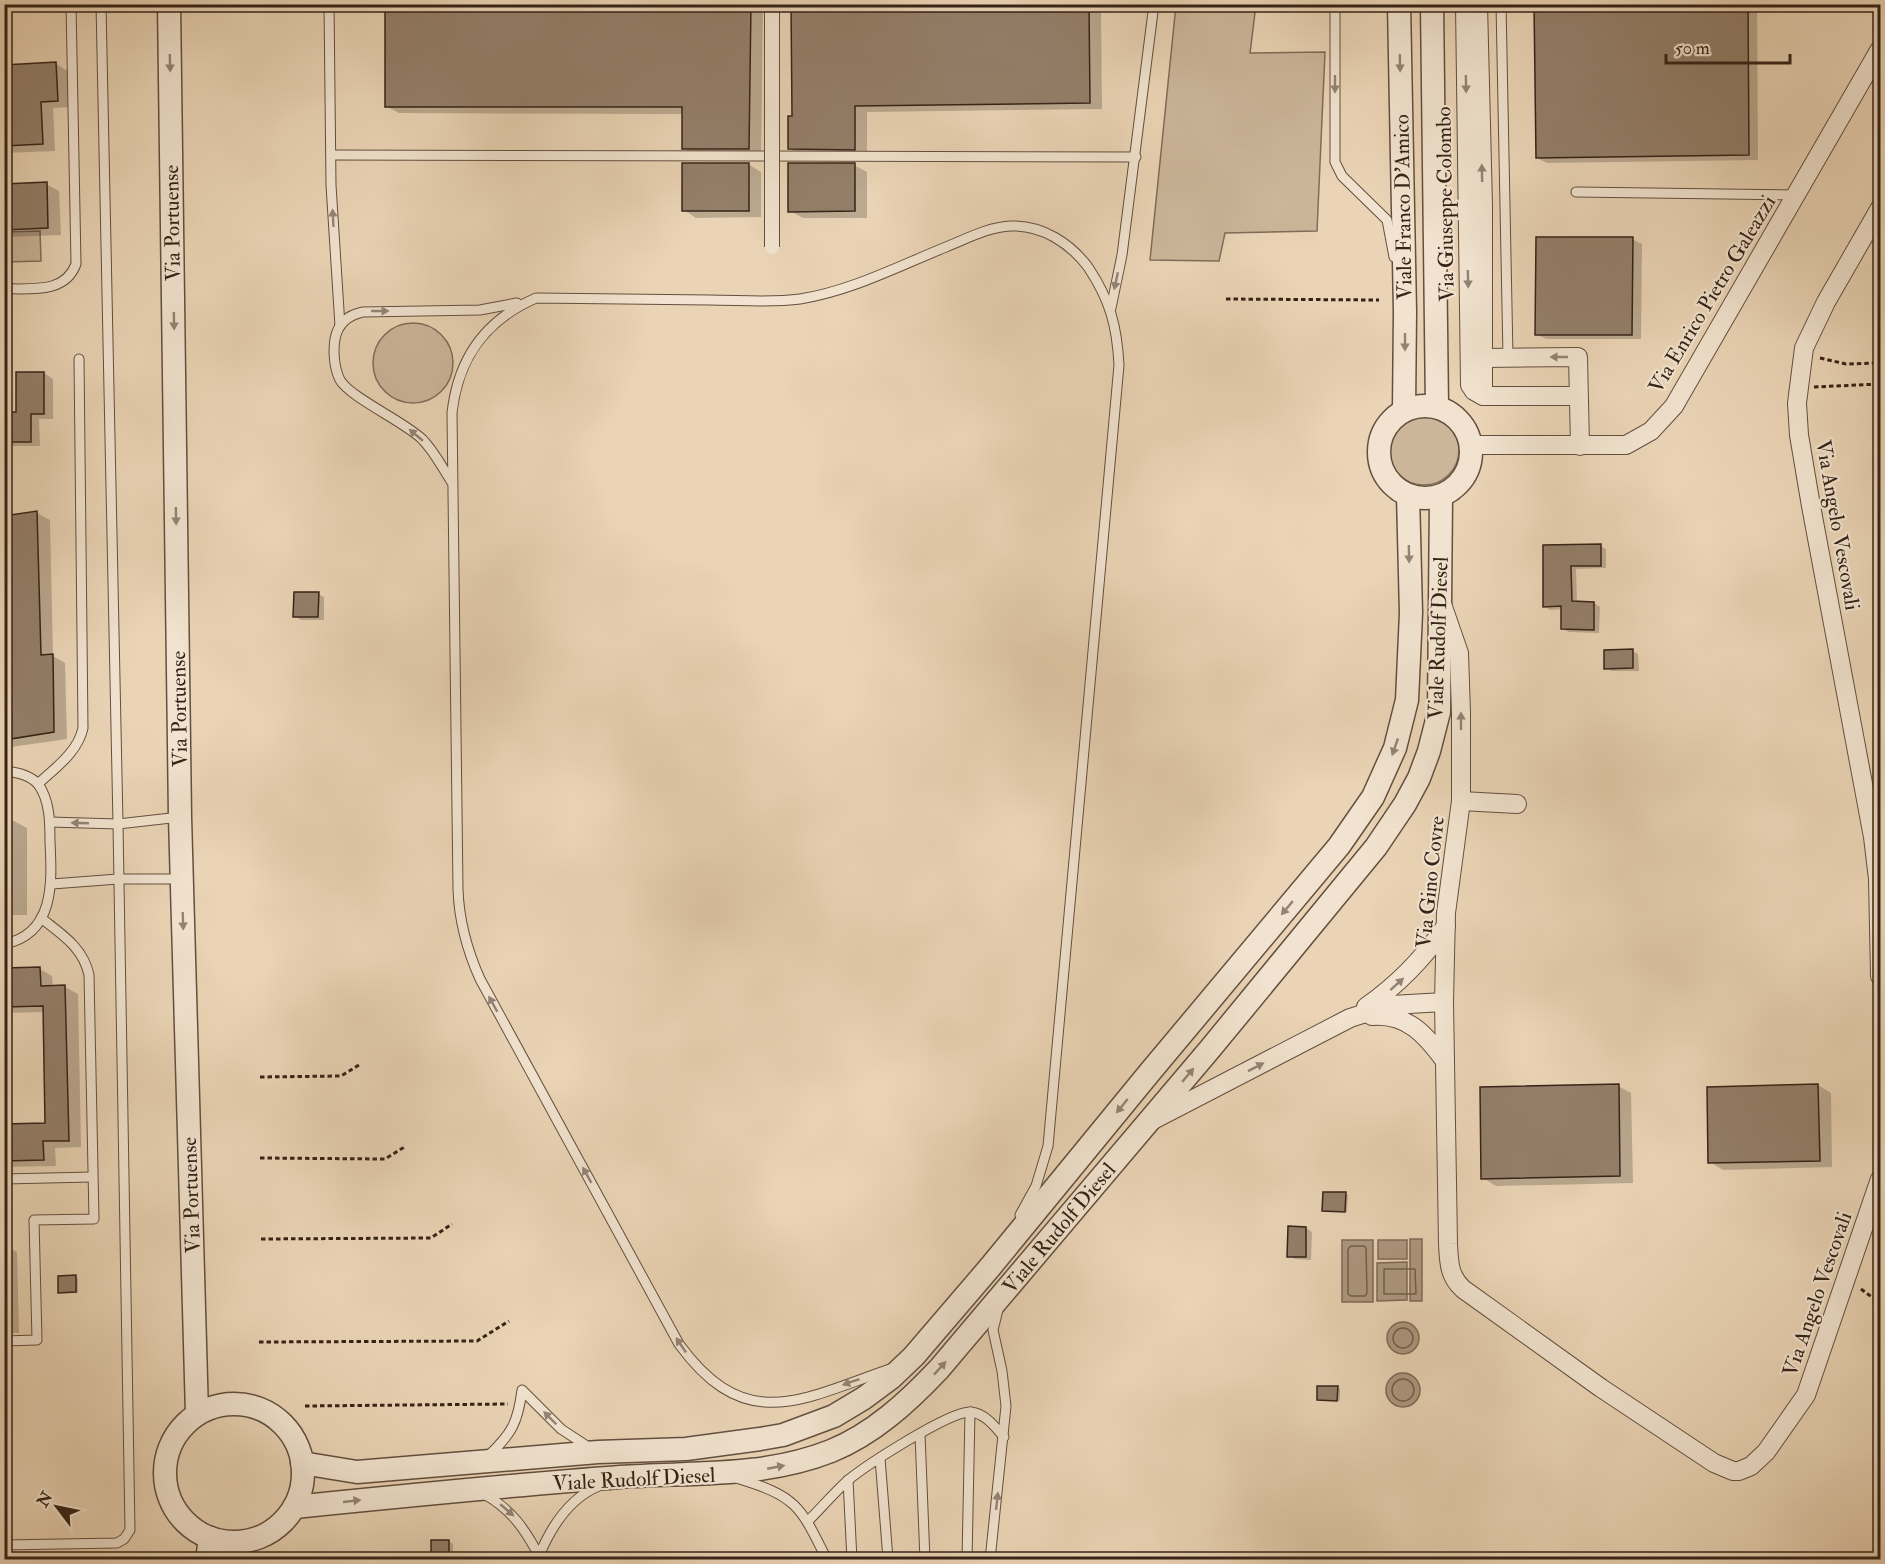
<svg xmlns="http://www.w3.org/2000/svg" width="1885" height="1564" viewBox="0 0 1885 1564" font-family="'IM FELL Double Pica',serif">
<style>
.green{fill:#cbb69a;stroke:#806c59;stroke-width:1.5}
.water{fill:#ad9880;stroke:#7d6956;stroke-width:1.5}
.shadow{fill:#0003}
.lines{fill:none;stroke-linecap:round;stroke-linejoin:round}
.shore{stroke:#725e4c;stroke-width:1.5}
.stream{stroke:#7d6956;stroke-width:5}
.building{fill:#947f6a;stroke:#362318;stroke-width:1.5}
.service-casing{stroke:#634f3f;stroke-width:11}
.minor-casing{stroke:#634f3f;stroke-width:20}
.tertiary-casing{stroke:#634f3f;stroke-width:25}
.path{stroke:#362318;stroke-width:3;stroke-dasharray:4.5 3;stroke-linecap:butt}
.service{stroke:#f1e3cf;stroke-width:9}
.minor{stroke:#f1e3cf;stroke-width:18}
.tertiary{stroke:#f1e3cf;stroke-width:22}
.pedestrian-bridge-casing{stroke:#634f3f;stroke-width:16;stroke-linecap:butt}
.pedestrian-bridge{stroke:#f1e3cf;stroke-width:14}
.oneway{fill:#948374}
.labels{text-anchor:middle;stroke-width:4.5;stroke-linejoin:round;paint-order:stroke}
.street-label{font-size:21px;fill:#362318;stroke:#f1e3cf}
</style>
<rect width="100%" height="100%" fill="#ead4b5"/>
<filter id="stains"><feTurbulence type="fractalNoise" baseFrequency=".00333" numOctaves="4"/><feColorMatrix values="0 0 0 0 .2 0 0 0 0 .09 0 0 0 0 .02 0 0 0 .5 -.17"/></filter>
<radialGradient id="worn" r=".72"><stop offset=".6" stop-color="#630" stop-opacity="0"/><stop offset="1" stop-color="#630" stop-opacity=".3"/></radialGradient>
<g class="green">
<polygon points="1176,5 1256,5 1250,53 1325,52 1317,231 1225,233 1219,261 1150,260"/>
<polygon points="40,231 41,261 5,262 5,232"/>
<circle cx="413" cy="363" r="40"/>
<circle cx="1424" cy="450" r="35"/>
</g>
<g class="water">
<rect x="1410" y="1239" width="12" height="62"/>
<rect x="1342" y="1240" width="31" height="62"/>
<rect x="1378" y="1240" width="29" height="19"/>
<polygon points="1407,1262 1407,1300 1377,1301 1377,1263"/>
<circle cx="1403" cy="1338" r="16"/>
<circle cx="1403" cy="1390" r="17"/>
</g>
<g class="shadow">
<polygon points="387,4 763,4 761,156 696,156 684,148 683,114 399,113 386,106"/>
<polygon points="793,4 1101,4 1102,109 867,112 867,156 802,156 790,149 794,117"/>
<polygon points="1536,4 1757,4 1758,160 1547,163 1537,158"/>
<polygon points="56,64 68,71 70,107 53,108 55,151 4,153 4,66"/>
<polygon points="748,164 761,172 761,217 696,218 684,210"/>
<polygon points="854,165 867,172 867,218 803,218 790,211"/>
<polygon points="46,184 59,191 61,235 4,237 4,186"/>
<polygon points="1632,239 1642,244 1641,339 1546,339 1536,334"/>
<polygon points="44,373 53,379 53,419 39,419 40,446 11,446 4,443 4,413 17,413"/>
<polygon points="37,513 50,520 53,656 65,663 67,739 4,748 4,518"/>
<polygon points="1600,546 1606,549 1606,568 1576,569 1577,603 1594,603 1600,607 1599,633 1569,632 1563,629 1563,609 1550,610 1544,606 1544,547"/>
<polygon points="318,594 324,597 324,620 301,620 295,616"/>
<polygon points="1632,651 1638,654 1639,671 1612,671 1606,668"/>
<polygon points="4,821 14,821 27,828 27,915 4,915"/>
<polygon points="40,969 52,976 53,987 65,987 78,994 81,1147 55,1148 56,1166 4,1167 4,1125 47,1124 44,1012 4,1013 4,970"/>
<polygon points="1818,1085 1831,1093 1832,1167 1723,1170 1710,1162 1708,1088"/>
<polygon points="1618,1086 1631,1093 1633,1183 1496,1186 1483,1178"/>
<polygon points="1345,1194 1348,1195 1347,1212 1324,1210"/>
<polygon points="1306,1228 1312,1232 1311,1260 1295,1259 1289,1256"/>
<polygon points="4,1245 17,1252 19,1333 4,1333"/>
<polygon points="75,1277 78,1278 78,1293 60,1292"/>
<polygon points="1338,1388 1340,1389 1340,1401 1318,1399"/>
<polygon points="449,1541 453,1544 453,1560 433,1560"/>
</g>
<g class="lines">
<g class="shore">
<polygon points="1351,1246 1364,1246 1366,1248 1367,1293 1365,1296 1351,1296 1348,1294 1348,1249"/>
<polygon points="1384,1269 1415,1269 1416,1294 1384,1294"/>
<circle cx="1403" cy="1338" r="10"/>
<circle cx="1403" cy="1390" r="11"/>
</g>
<polyline class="stream" points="1870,1560 1880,1546"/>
</g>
<g class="building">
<polygon points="385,4 751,4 749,149 682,149 682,107 385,107"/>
<polygon points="791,4 1089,4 1090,103 855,106 855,150 788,149 788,116 792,116"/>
<polygon points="1534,4 1748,4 1749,155 1536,158"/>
<polygon points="56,62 58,101 41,102 43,144 4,146 4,65"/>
<rect x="682" y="163" width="67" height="48"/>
<polygon points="788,163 855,163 855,211 788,212"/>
<polygon points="47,182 48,228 4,230 4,184"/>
<polygon points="1536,237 1633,237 1632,335 1535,335"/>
<polygon points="16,372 44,372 44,414 31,414 31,442 4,442 4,412 16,412"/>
<polygon points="37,511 41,655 53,654 54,732 4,740 4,516"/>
<polygon points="1601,544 1601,566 1571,566 1572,601 1594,602 1594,630 1561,629 1561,606 1543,607 1543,545"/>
<polygon points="294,592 319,592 318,617 293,617"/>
<polygon points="1633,649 1633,668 1604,669 1604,650"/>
<polygon points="40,967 41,986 65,985 69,1141 43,1141 44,1160 4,1161 4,1124 45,1123 43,1006 4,1007 4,968"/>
<polygon points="1619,1084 1620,1176 1481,1179 1480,1087"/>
<polygon points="1818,1084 1820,1161 1708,1163 1707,1087"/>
<polygon points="1323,1192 1346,1192 1345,1212 1322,1211"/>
<polygon points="1288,1226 1306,1227 1306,1257 1287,1257"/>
<polygon points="76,1275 76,1292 58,1293 58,1276"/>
<polygon points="1317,1386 1338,1386 1337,1401 1317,1400"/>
<rect x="431" y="1540" width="18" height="20"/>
</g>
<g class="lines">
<defs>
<g id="service">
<polyline points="329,4 331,185 340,326"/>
<polyline points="1335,4 1335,162 1342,176 1387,220 1394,257"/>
<polyline points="1501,4 1508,357"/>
<polyline points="331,155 1136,157"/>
<polyline points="1576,192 1795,195"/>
<path d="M4,289C31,288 65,294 76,264L71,4"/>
<polyline points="1111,308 1122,255 1154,4"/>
<path d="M451,481C442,467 434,451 422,439C403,421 351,398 340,380C334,368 333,351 335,339C338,323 348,315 363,312L480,310L517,303"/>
<path d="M4,771C16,772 30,775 38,784C50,800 50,823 50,842C52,882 55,934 4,944"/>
<path d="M38,784C55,768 78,752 83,728L79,359"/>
<polyline points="50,822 118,824 180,817"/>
<polyline points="52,884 118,879 181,879"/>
<polyline points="4,1179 92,1177"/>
<path d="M4,1341L37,1340L34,1220L94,1219L89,975C83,947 61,934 41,918"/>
<path d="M890,1369C802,1399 746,1436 679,1344L480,979C467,950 459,922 458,889L452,413C458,358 485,320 536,298C594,299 651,299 709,300C739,300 771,303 800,299C851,291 899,266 946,247C966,239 988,227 1011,226C1042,225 1070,243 1088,267C1110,300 1117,326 1119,365L1048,1146L1036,1186L1020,1215"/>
<polyline points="920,1434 925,1560"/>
<path d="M487,1457C512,1434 518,1422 522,1390L561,1429L590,1448"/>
<polyline points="880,1458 888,1559"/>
<path d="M736,1478C796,1496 800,1505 827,1560"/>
<polyline points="848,1480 852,1560"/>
<path d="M484,1494C511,1509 525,1529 539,1556C551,1527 569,1498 599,1486"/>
<path d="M808,1521C821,1508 833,1494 847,1481C865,1466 951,1410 971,1412C986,1414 995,1427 1004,1437"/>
<polyline points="4,1545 117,1543 124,1539 130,1530 118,824 101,4"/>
<polyline points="967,1560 970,1412"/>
<polyline points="990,1560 1006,1406 1002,1371 993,1330 998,1310"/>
</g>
<g id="minor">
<polyline points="1465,4 1470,385 1474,391 1483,396 1578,396"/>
<polyline points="1478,4 1483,206 1483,396"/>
<polyline points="1880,208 1826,302 1804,348 1797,403 1799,435 1811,506 1873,837 1878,879 1880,976"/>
<polyline points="1483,358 1578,357 1580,446"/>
<polyline points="1471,445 1626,445 1651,431 1674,406 1880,49"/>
<path d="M1442,604L1459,653L1461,713V801L1446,913L1444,1002L1448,1244C1449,1263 1449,1276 1463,1289L1601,1388L1714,1463L1733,1471H1739L1751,1466L1766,1452L1806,1395L1880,1179"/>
<polyline points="1461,801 1517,804"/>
<path d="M1366,1007C1399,984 1423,959 1446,926"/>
<path d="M1372,1016C1407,1013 1426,1035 1445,1061"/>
<polyline points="1153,1120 1350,1018 1391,1005 1444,1002"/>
</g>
<g id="tertiary">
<polyline points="169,4 180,817 197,1414"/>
<polyline points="1399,4 1405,312 1404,410"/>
<polyline points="1432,4 1437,407"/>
<circle cx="1425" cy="452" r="46"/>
<circle cx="234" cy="1473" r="69"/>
<polyline points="302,1463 357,1472 598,1452 686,1449 760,1439 783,1435 834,1416 864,1398 891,1378 914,1356 991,1266 1150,1072 1339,846 1373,797 1395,748 1407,700 1411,613 1408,495"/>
<path d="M294,1507C403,1496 511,1485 620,1477C691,1472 763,1478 831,1451C873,1434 908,1402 939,1369L1210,1049L1376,847L1405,804L1419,778L1429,751L1439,712L1441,496"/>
<polyline points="207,1560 210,1538"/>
</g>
</defs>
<use href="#service" class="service-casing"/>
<use href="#minor" class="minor-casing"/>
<use href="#tertiary" class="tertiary-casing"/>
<g class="path">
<polyline points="1226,299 1379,300"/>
<polyline points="1820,358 1846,364 1880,363"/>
<polyline points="1814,387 1880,384"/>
<polyline points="260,1077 341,1076 359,1065"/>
<polyline points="260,1158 385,1159 406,1146"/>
<polyline points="261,1239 431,1238 452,1224"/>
<polyline points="1861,1289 1880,1303"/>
<polyline points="259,1342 477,1341 509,1321"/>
<polyline points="305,1406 508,1404"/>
</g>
<use href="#service" class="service"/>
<use href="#minor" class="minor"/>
<use href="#tertiary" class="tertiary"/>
<defs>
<polyline id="pedestrian-bridge" points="772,4 772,247"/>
</defs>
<use href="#pedestrian-bridge" class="pedestrian-bridge-casing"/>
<use href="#pedestrian-bridge" class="pedestrian-bridge"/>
</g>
<defs><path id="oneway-solid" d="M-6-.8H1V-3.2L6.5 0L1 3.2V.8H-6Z" transform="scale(1.5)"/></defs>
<g class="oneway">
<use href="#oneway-solid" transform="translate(170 63) rotate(89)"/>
<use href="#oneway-solid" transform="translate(1400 63) rotate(89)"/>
<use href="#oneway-solid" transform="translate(1335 84) rotate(90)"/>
<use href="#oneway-solid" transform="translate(1466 84) rotate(89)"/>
<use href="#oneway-solid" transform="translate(1482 173) rotate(-91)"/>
<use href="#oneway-solid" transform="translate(333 218) rotate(-93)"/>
<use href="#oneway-solid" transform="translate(1468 279) rotate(89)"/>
<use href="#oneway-solid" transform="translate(1116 281) rotate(102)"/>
<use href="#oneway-solid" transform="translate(380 311)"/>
<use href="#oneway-solid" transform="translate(174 321) rotate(89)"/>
<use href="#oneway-solid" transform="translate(1405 342) rotate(90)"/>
<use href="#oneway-solid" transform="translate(1559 357) rotate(180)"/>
<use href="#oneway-solid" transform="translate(416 435) rotate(-140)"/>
<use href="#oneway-solid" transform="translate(176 516) rotate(89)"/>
<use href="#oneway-solid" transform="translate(1409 554) rotate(89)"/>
<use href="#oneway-solid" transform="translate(1461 721) rotate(-90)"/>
<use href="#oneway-solid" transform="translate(1395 747) rotate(109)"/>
<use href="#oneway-solid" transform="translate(80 823) rotate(-178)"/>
<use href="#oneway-solid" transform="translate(1287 908) rotate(130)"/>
<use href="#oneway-solid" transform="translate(183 921) rotate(88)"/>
<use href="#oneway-solid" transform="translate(1397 984) rotate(-42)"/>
<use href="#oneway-solid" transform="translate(493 1004) rotate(-119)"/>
<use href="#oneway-solid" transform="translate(1256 1067) rotate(-27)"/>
<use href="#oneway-solid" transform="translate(1188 1075) rotate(-50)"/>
<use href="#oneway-solid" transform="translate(1122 1106) rotate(129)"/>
<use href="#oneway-solid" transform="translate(587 1175) rotate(-119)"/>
<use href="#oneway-solid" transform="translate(681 1345) rotate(-124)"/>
<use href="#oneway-solid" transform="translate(940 1368) rotate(-48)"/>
<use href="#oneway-solid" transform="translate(851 1382) rotate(161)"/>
<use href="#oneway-solid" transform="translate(550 1418) rotate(-135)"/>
<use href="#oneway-solid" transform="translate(776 1467) rotate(-11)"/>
<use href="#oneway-solid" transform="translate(352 1501) rotate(-6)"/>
<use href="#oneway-solid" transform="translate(997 1501) rotate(-84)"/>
<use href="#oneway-solid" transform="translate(507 1510) rotate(41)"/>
</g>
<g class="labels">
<g class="street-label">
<text transform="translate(1445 204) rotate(-91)" y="7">Via Giuseppe Colombo</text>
<text transform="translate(1403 207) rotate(-91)" y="7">Viale Franco D'Amico</text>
<text transform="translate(172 223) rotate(-91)" y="7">Via Portuense</text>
<text transform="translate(1712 294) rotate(-59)" y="7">Via Enrico Pietro Galeazzi</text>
<text transform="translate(1838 525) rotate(80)" y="7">Via Angelo Vescovali</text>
<text transform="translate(1438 638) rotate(-88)" y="7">Viale Rudolf Diesel</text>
<text transform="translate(179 709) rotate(-91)" y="7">Via Portuense</text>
<text transform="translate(1430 882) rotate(-84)" y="7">Via Gino Covre</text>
<text transform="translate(191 1195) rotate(-92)" y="7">Via Portuense</text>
<text transform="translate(1059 1228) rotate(-50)" y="7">Viale Rudolf Diesel</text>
<text transform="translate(1817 1294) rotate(-71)" y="7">Via Angelo Vescovali</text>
<text transform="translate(634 1479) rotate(-3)" y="7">Viale Rudolf Diesel</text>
</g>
</g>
<rect width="1885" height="1564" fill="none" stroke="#ead4b5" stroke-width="24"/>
<rect x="6" y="6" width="1873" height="1552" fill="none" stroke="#362318" stroke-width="3"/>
<rect x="12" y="12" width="1861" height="1540" fill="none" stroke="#362318" stroke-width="1.5"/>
<g transform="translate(57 1507) rotate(302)" stroke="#f1e3cf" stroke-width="4.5" paint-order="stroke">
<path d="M0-4.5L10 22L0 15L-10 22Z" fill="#362318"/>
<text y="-9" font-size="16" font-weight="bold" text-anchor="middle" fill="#362318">N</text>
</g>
<path d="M1666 54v9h124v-9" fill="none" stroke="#362318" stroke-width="3"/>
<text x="1675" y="54" font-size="18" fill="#362318" stroke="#f1e3cf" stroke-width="4.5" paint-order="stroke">50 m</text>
<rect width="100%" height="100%" filter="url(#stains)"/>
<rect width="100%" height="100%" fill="url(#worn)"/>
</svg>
